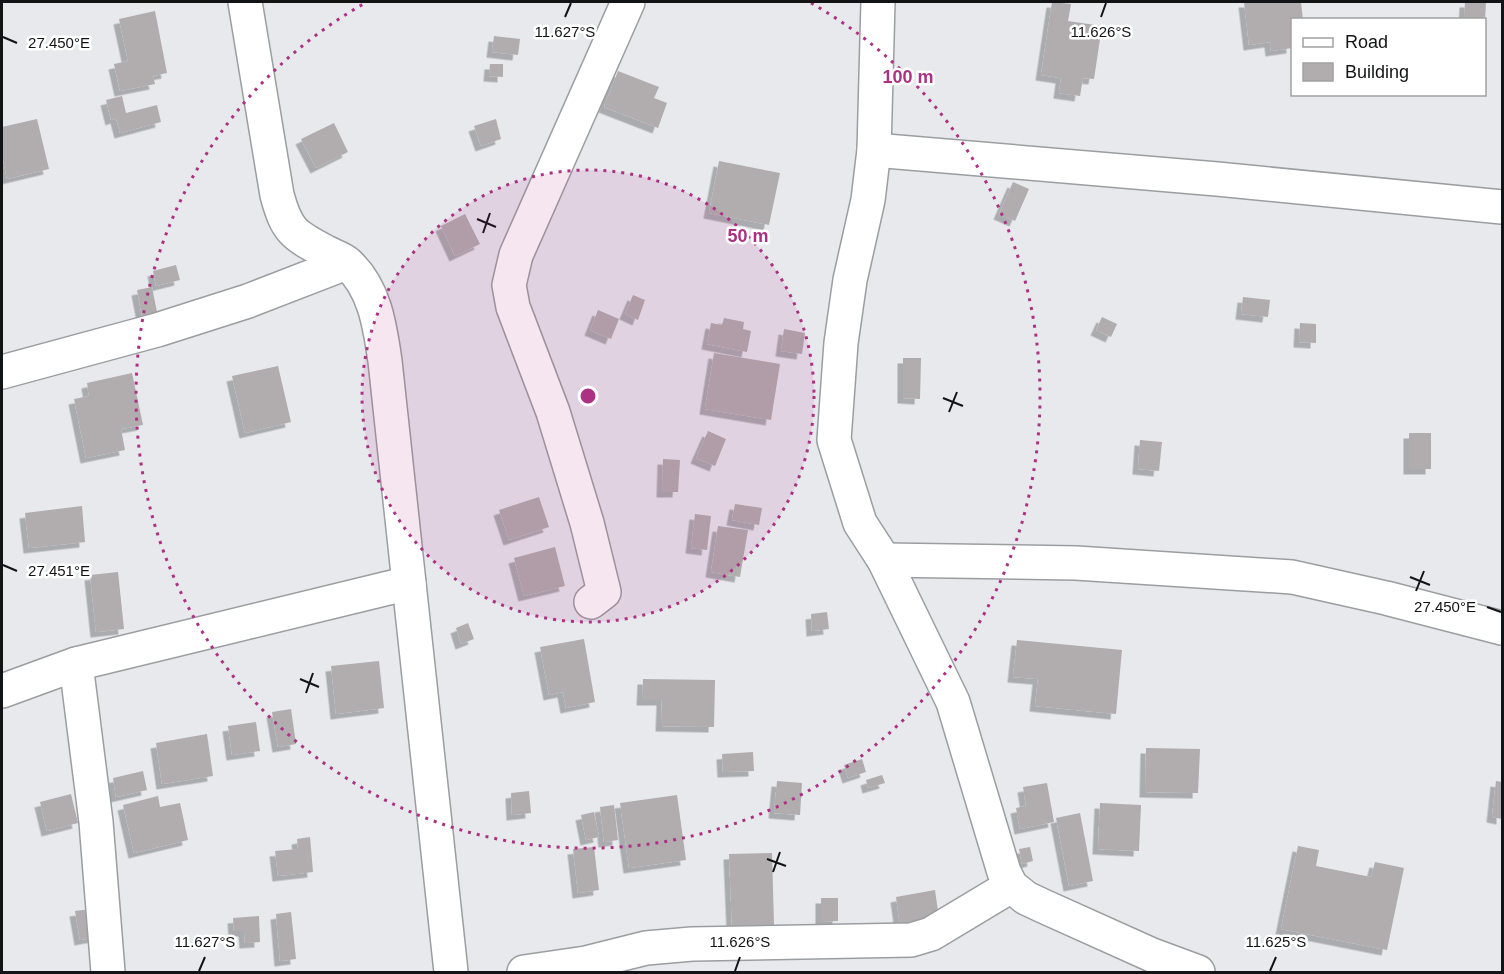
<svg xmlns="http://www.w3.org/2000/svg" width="1504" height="974" viewBox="0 0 1504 974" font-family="Arial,sans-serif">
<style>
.building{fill:#b1acae;filter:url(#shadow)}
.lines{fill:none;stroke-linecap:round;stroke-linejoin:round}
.minor-casing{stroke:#9b9ea1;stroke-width:36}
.minor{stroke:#fff;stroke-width:33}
.ticks{fill:none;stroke:#121314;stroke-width:2}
.ring{fill:none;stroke:#ad3183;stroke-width:3;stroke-dasharray:3 6}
.ticks-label{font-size:15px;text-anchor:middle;fill:#121314;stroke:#fff;stroke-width:5;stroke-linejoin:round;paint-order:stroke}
.centre{fill:#ad3183;stroke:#fff;stroke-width:3}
.ring-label{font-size:18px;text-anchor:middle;font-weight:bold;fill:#ad3183;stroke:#fff;stroke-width:5;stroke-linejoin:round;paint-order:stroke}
</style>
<defs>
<filter id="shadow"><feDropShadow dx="-5.5" dy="5.5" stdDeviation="0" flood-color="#0004"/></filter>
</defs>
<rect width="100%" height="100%" fill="#e7e9ed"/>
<g class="building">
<polygon points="1052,2 1071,4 1068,21 1102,26 1094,79 1083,78 1080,96 1059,93 1061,78 1041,75"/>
<polygon points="1244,2 1301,2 1303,20 1292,20 1292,35 1291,35 1292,48 1271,51 1270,42 1249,45"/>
<polygon points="1465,2 1486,2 1485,20 1464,20"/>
<polygon points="155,11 167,73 153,76 155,84 120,91 114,64 128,61 119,19"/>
<polygon points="494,36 520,39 518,55 492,52"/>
<polygon points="490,64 503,64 503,77 489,76"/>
<polygon points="618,71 659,87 654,98 667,103 658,128 604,107"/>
<polygon points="122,96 126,113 157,105 161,122 120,133 116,118 111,120 106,100"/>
<polygon points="37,119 49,169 7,179 2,154 2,127"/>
<polygon points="496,119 501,139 481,146 474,126"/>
<polygon points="334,123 348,152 316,168 301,139"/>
<polygon points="719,161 780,173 769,225 709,213"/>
<polygon points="1013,182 1029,189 1015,221 999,214"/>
<polygon points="465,214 480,244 455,256 441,226"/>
<polygon points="176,265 180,280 156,286 153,271"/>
<polygon points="152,287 157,312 142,316 137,290"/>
<polygon points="633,295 645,300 638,320 625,314"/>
<polygon points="1243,297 1270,300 1268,317 1241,314"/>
<polygon points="598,310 619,319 611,339 590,330"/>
<polygon points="1102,317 1117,324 1111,337 1096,330"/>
<polygon points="724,318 744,322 743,329 751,331 747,352 707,344 711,323 722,325"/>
<polygon points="1300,323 1316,324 1316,343 1299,342"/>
<polygon points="784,329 805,333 802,354 781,351"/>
<polygon points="714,353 780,364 771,420 705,409"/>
<polygon points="903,358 921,358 920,399 903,398"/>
<polygon points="278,366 291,422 245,433 232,376"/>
<polygon points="132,373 143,425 121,429 125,450 86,458 74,399 89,396 87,383"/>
<polygon points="708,431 726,439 715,466 696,458"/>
<rect x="1409" y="433" width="22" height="36"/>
<polygon points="1140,440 1162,442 1159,471 1138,469"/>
<polygon points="663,459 680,460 678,492 662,492"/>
<polygon points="539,497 549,527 509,540 499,510"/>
<polygon points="735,504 762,508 759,525 732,520"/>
<polygon points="82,506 85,542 29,548 25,513"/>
<polygon points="695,514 711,516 707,550 691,548"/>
<polygon points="718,526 748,530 740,577 711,572"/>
<polygon points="555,547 565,586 524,596 514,558"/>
<polygon points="118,572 124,629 96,632 90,575"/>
<polygon points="827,612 829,629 812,631 811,614"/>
<polygon points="468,623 474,639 461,644 456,628"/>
<polygon points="584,639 595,702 566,708 563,692 549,695 540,647"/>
<polygon points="1017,640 1122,650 1116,714 1035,706 1038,679 1013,677"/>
<polygon points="379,661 384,708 336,714 331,666"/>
<polygon points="643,679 715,680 714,727 661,726 662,700 642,700"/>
<polygon points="291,709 296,744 278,747 272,712"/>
<polygon points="256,722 260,751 232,755 228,726"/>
<polygon points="207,734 213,776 162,784 156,743"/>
<polygon points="1146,748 1200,749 1198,793 1145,792"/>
<polygon points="753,752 754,771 723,772 722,754"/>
<polygon points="862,759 866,772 848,778 844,765"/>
<polygon points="143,771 147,790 116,797 113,778"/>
<polygon points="882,775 885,783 868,788 866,780"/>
<polygon points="777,781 802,783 800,815 774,813"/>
<polygon points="1496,781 1502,782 1502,819 1492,817"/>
<polygon points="1047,783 1054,822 1020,829 1016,808 1026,806 1023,787"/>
<polygon points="529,791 531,813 512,815 511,793"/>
<polygon points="71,794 78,823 47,831 40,802"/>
<polygon points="677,795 686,860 629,868 620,803"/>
<polygon points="158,796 160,807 180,803 188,840 134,853 123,805"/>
<polygon points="1100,803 1141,805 1139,851 1098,849"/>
<polygon points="614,805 618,840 604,842 600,807"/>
<polygon points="594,812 599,837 586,840 581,815"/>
<polygon points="1080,813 1093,881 1069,886 1056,818"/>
<polygon points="310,837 313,872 278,876 275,851 298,849 297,839"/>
<polygon points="1298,846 1319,850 1316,866 1371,877 1375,862 1404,868 1387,950 1281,929"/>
<polygon points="594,847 599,890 578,893 573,849"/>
<polygon points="1030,847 1033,861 1022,864 1019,849"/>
<polygon points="772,853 774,925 732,926 729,854"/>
<polygon points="935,890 939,918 900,925 896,897"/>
<polygon points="821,898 838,898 838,921 821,922"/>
<polygon points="91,909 96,937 80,940 75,911"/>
<polygon points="291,912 296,959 280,961 276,914"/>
<polygon points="259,916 260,942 245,943 244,931 234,931 233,918"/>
</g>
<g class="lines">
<defs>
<g id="minor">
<path d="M245,2L277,195C287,232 294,235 326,252C333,256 341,258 347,263C375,288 380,327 385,361L451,972"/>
<polyline points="878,2 874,150 868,200 850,280 841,343 834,440 860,523 884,560 953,702 1004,872 1011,886 1026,898 1043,906 1152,955 1198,972"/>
<polyline points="874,150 1217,179 1502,207"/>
<polyline points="2,372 157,330 248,301 346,263"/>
<polyline points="884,560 1076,563 1292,577 1386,598 1502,628"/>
<polyline points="591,602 604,592 587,523 553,412 513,307 509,285 516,255 628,2"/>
<polyline points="76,664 96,822 108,972"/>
<polyline points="2,691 76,664 409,583"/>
<polyline points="524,972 586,963 646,948 692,944 911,940 931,934 1011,886"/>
</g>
</defs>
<use href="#minor" class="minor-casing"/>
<use href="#minor" class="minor"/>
</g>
<path class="ticks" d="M565,17L571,3M1101,17L1106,3M3,37L17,43M477,219L496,227M483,233L490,213M943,398L963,406M949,412L957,392M3,565L17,571M1410,577L1430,585M1416,591L1424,571M1487,607L1501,612M300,679L319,687M306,693L313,673M767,859L786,866M773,872L780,852M199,971L205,957M735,971L740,957M1270,971L1276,957"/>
<circle cx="588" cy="396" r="226" fill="#ad3183" fill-opacity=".12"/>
<g class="ring">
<circle cx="588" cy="396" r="226"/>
<path d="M811 3A452 452 0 1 1 365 3"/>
</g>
<g class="ticks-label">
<text x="565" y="37">11.627°S</text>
<text x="1101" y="37">11.626°S</text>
<text x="59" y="48">27.450°E</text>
<text x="59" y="576">27.451°E</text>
<text x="1445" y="612">27.450°E</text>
<text x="205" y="947">11.627°S</text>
<text x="740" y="947">11.626°S</text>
<text x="1276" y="947">11.625°S</text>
</g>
<circle cx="588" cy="396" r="9" class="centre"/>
<g class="ring-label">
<text x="908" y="83">100 m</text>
<text x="748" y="242">50 m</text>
</g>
<rect width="1504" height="974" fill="none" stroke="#121314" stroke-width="6"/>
<rect x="1291" y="18" width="195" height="78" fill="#ffffff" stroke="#a0a1a1" stroke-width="1.5"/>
<rect x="1303" y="38" width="30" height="9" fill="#ffffff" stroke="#a0a1a1" stroke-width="1.5"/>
<text x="1345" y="48" font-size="18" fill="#121314">Road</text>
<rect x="1303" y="63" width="30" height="18" fill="#b1acae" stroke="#a0a1a1" stroke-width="1.5"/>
<text x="1345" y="78" font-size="18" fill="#121314">Building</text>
</svg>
